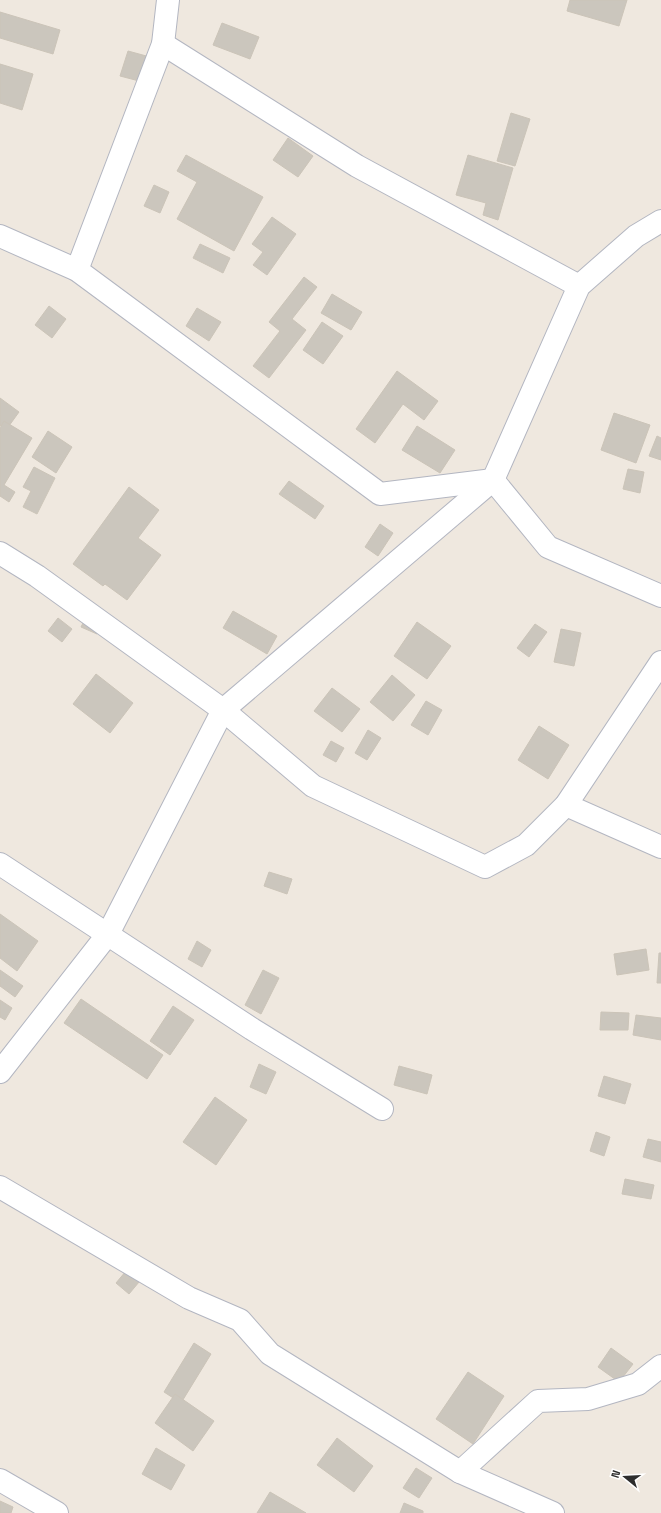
<svg xmlns="http://www.w3.org/2000/svg" width="661" height="1513" viewBox="0 0 661 1513" font-family="'Space Grotesk',sans-serif">
<style>
.building{fill:#cbc6bd;stroke:#cbc4b8}
.lines{fill:none;stroke-linecap:round;stroke-linejoin:round}
.minor-casing{stroke:#b3b6c1;stroke-width:24}
.minor{stroke:#fff;stroke-width:22}
</style>
<rect width="100%" height="100%" fill="#efe8df"/>
<g class="building">
<polygon points="570,0 627,0 619,26 567,11"/>
<polygon points="0,12 60,30 53,54 0,38"/>
<polygon points="222,23 259,37 250,59 213,45"/>
<polygon points="128,51 150,57 143,82 120,76"/>
<polygon points="0,64 33,74 22,110 0,103"/>
<polygon points="511,113 530,119 515,166 497,161"/>
<polygon points="288,138 313,156 298,177 273,160"/>
<polygon points="186,155 263,197 234,251 177,219 197,182 177,171"/>
<polygon points="468,155 513,168 498,220 483,215 486,203 456,195"/>
<polygon points="154,185 169,192 160,213 144,206"/>
<polygon points="272,217 296,234 267,275 253,265 263,252 252,244"/>
<polygon points="200,244 230,258 223,273 193,258"/>
<polygon points="304,277 317,287 292,319 306,330 269,378 253,366 280,331 269,322"/>
<polygon points="332,294 362,312 351,330 321,313"/>
<polygon points="49,306 66,319 52,338 35,325"/>
<polygon points="197,308 221,322 209,341 186,326"/>
<polygon points="322,322 343,336 323,364 303,350"/>
<polygon points="397,371 438,401 424,420 403,404 375,443 356,429"/>
<polygon points="0,398 19,412 6,430 0,425"/>
<polygon points="614,413 650,425 636,463 601,450"/>
<polygon points="4,421 32,438 4,485 15,492 9,502 0,496 0,428"/>
<polygon points="417,426 455,450 440,473 402,450"/>
<polygon points="48,431 72,447 56,473 32,457"/>
<polygon points="657,436 661,438 661,460 649,456"/>
<polygon points="34,467 55,478 37,514 23,507 31,491 23,487"/>
<polygon points="628,469 644,472 640,493 623,489"/>
<polygon points="289,481 324,506 315,519 279,494"/>
<polygon points="129,487 159,510 138,538 161,555 127,600 105,584 103,586 73,564"/>
<polygon points="380,524 393,533 378,556 365,547"/>
<polygon points="233,611 277,636 267,654 223,628"/>
<polygon points="86,617 101,624 97,634 81,627"/>
<polygon points="58,618 72,629 62,642 48,631"/>
<polygon points="417,622 451,646 427,679 394,656"/>
<polygon points="535,624 547,632 529,657 517,648"/>
<polygon points="561,629 581,633 574,666 554,662"/>
<polygon points="96,674 133,703 110,733 73,704"/>
<polygon points="392,675 415,695 393,721 370,702"/>
<polygon points="332,688 360,709 342,732 314,711"/>
<polygon points="426,701 442,710 428,735 411,725"/>
<polygon points="539,726 569,745 548,779 518,760"/>
<polygon points="368,730 381,738 367,760 355,753"/>
<polygon points="331,741 344,748 336,762 323,755"/>
<polygon points="269,872 292,879 287,894 264,886"/>
<polygon points="0,914 38,941 17,971 0,958"/>
<polygon points="197,941 211,950 202,967 188,959"/>
<polygon points="646,949 649,970 617,975 614,954"/>
<polygon points="659,953 661,953 661,983 657,983"/>
<polygon points="0,970 23,986 15,997 0,986"/>
<polygon points="263,970 279,978 261,1014 245,1005"/>
<polygon points="81,999 163,1055 147,1079 64,1023"/>
<polygon points="0,1000 12,1008 5,1020 0,1017"/>
<polygon points="173,1006 194,1020 170,1055 150,1041"/>
<polygon points="601,1012 629,1013 628,1030 600,1030"/>
<polygon points="636,1015 661,1018 661,1040 633,1035"/>
<polygon points="259,1064 276,1072 266,1094 250,1087"/>
<polygon points="399,1066 432,1075 427,1094 394,1085"/>
<polygon points="604,1076 631,1084 625,1104 598,1096"/>
<polygon points="215,1097 247,1120 216,1165 183,1142"/>
<polygon points="596,1132 610,1137 604,1156 590,1151"/>
<polygon points="648,1139 661,1142 661,1162 643,1157"/>
<polygon points="625,1179 654,1185 651,1199 622,1194"/>
<polygon points="126,1271 139,1282 129,1294 116,1283"/>
<polygon points="194,1343 211,1354 181,1403 164,1392"/>
<polygon points="611,1348 633,1364 619,1382 598,1367"/>
<polygon points="468,1372 504,1396 473,1444 436,1419"/>
<polygon points="175,1394 214,1421 193,1451 155,1423"/>
<polygon points="337,1438 373,1466 354,1492 317,1465"/>
<polygon points="156,1448 185,1465 171,1490 142,1474"/>
<polygon points="416,1468 432,1478 419,1498 403,1488"/>
<polygon points="270,1492 306,1513 257,1513"/>
<polygon points="0,1501 13,1507 11,1513 0,1513"/>
<polygon points="404,1503 423,1511 423,1513 400,1513"/>
</g>
<g class="lines">
<defs>
<g id="minor">
<polyline points="163,44 357,166 579,286"/>
<polyline points="0,236 77,270 380,494 493,480 548,547 661,596"/>
<polyline points="77,270 163,44 168,0"/>
<polyline points="0,553 37,576 223,710 313,786 485,867 526,845 566,805 661,662"/>
<polyline points="566,805 661,847"/>
<polyline points="0,864 252,1029 382,1109"/>
<polyline points="0,1072 108,934 223,710 493,480 579,286 636,236 661,221"/>
<polyline points="0,1187 189,1298 240,1320 270,1354 460,1472 553,1513"/>
<polyline points="460,1472 538,1401 588,1399 638,1384 661,1366"/>
<polyline points="0,1480 57,1513"/>
</g>
</defs>
<use href="#minor" class="minor-casing"/>
<use href="#minor" class="minor"/>
</g>
<g transform="translate(625 1477) rotate(288)" stroke="#ffffff" stroke-width="3" paint-order="stroke">
<path d="M0-3L7 15L0 10L-7 15Z" fill="#2d2d2d"/>
<text y="-6" font-size="11" font-weight="bold" text-anchor="middle" fill="#2d2d2d">N</text>
</g>
</svg>
